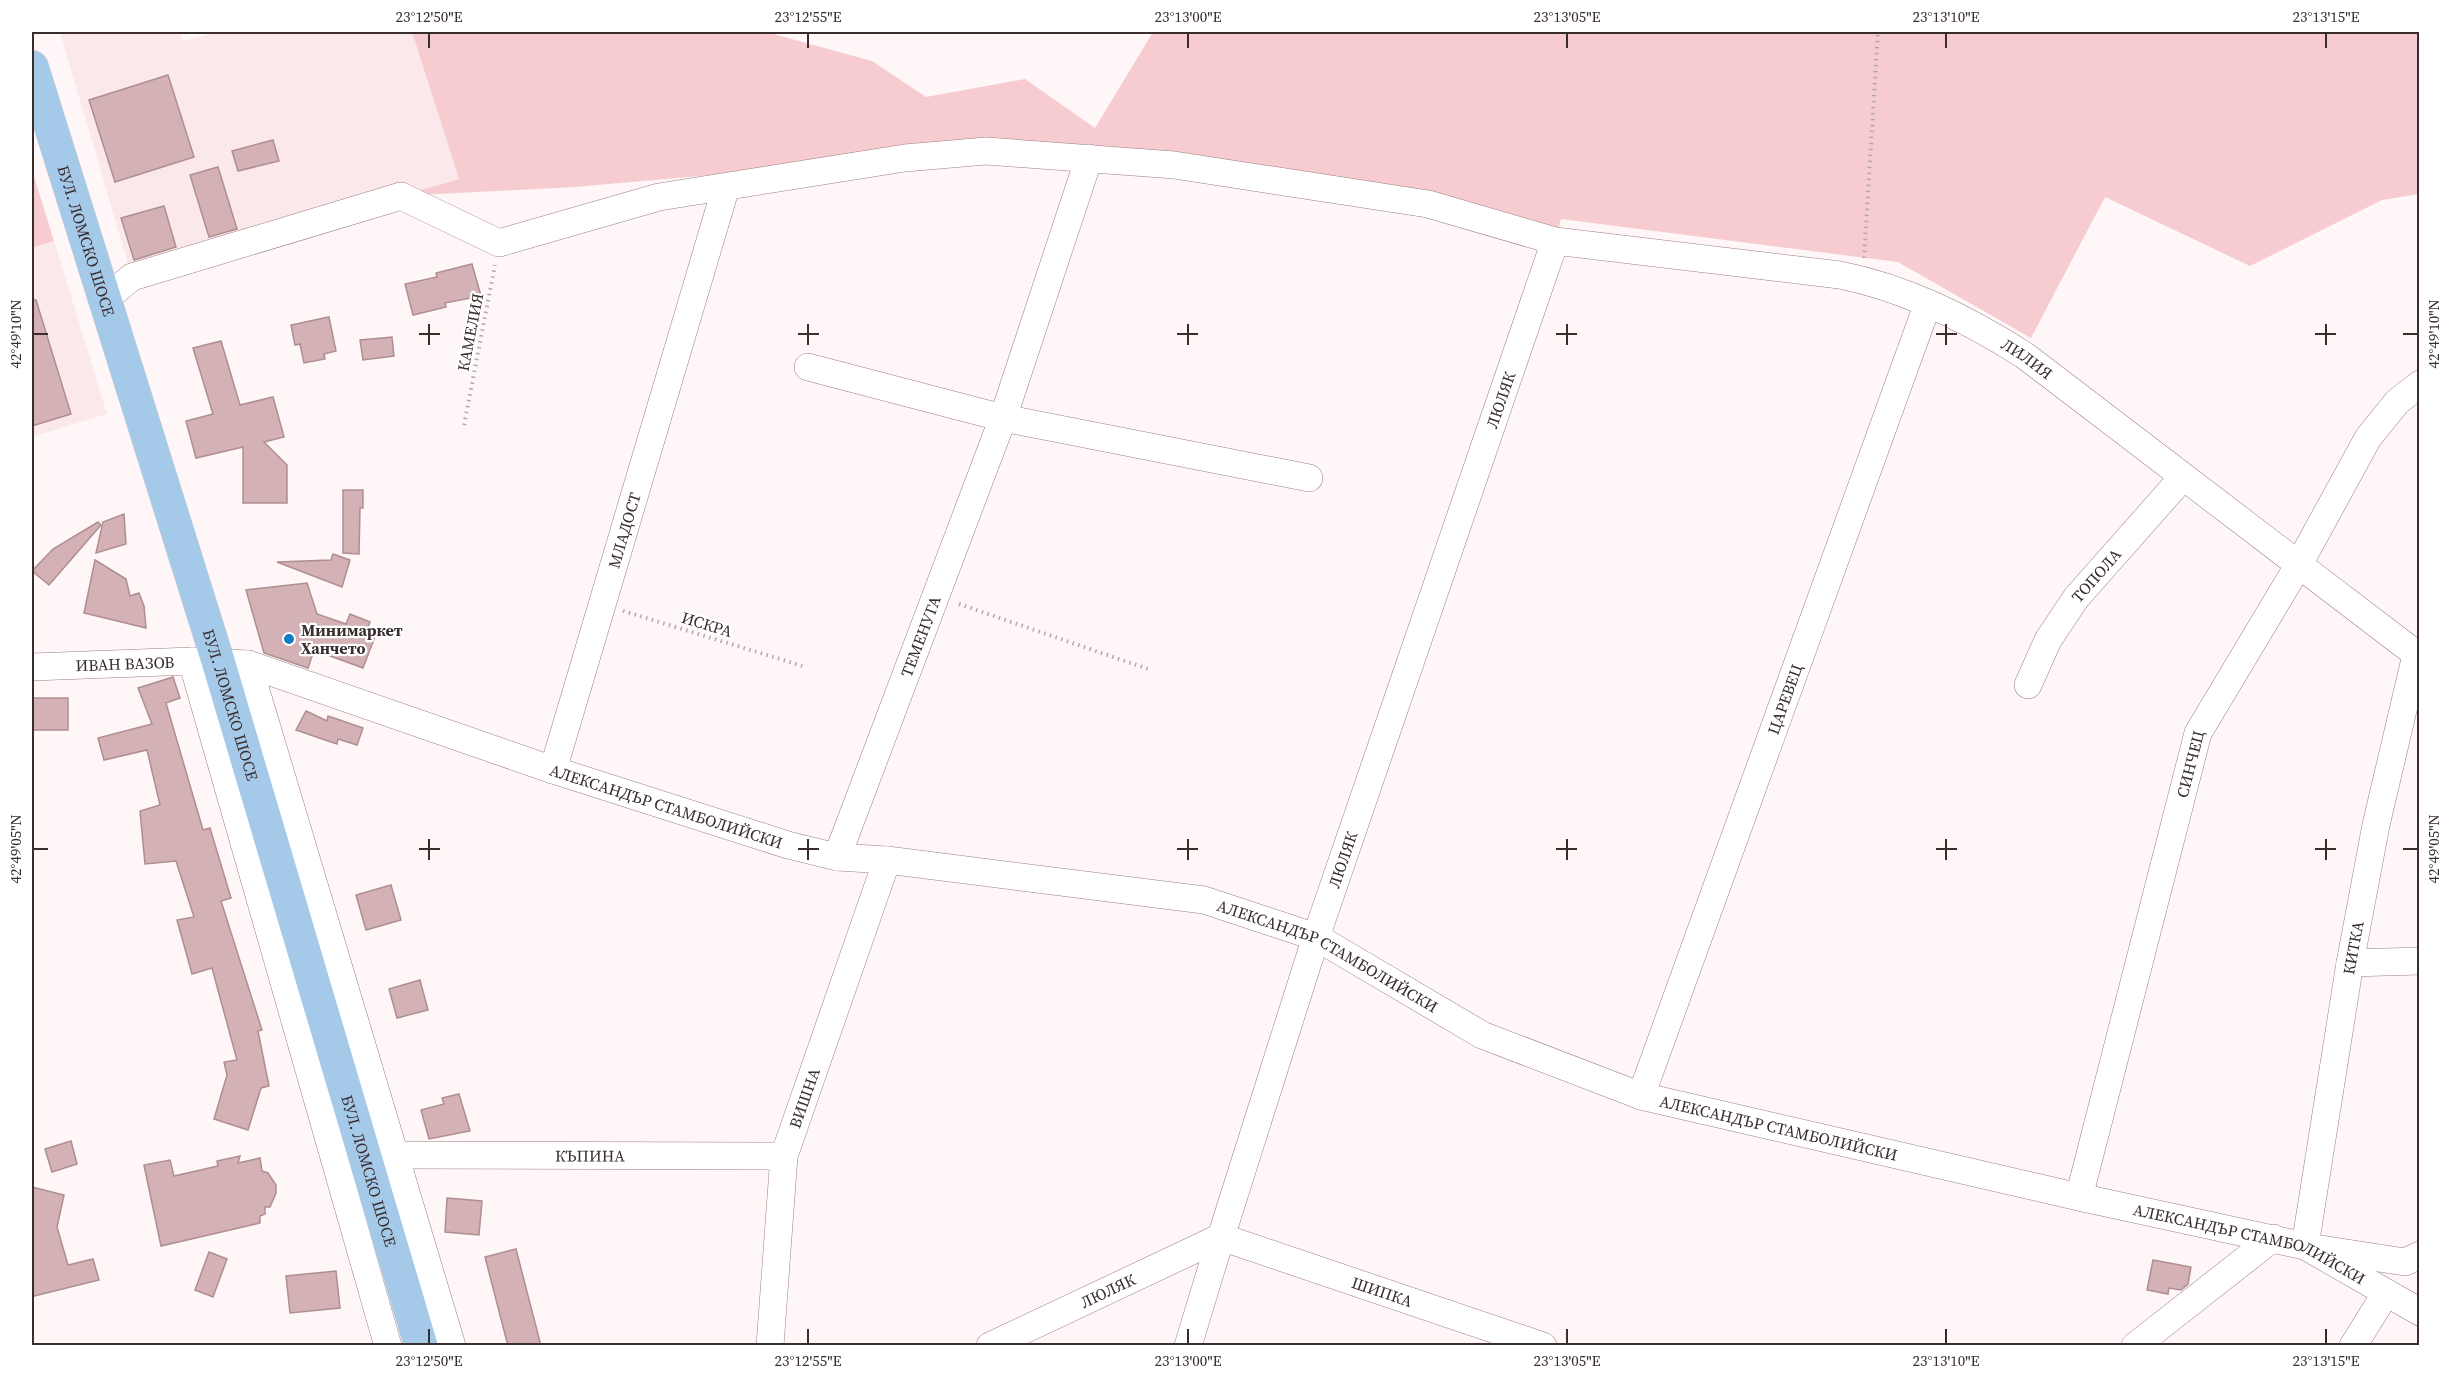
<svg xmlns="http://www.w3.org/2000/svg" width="2451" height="1377" viewBox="0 0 2451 1377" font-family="'Source Serif 4',serif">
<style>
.built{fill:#fbe8ea}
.green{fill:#f6ccd1}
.building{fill:#d3b1b5;stroke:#af8e92;stroke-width:1.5}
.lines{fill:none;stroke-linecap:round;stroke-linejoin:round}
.minor-casing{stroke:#9e7e82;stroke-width:28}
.major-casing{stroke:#d8d5d5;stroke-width:34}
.path{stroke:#b3a9aa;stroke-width:4;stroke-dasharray:1.5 4.5;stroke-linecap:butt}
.minor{stroke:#fff;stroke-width:27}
.major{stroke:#a5c9e9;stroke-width:33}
.ticks{fill:none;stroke:#3a2d2e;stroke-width:2}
.poi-dot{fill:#137cc7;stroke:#fff;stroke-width:2}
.labels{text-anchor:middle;stroke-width:4.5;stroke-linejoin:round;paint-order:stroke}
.street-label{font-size:16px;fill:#3a2d2e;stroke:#fff}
.poi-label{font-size:16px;font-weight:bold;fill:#3a2d2e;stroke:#fff;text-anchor:start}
.neatline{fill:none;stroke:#3a2d2e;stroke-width:2}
.ticks-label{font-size:15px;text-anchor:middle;fill:#3a2d2e}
</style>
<rect width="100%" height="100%" fill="#fef6f7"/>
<g class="built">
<polygon points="60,32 180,32 183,41 218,32 412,32 459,179 132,277"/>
<polygon points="54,241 107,414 32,437 32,248"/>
</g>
<g class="green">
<polygon points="412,32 766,32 872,61 926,97 1025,79 1095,128 1153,32 2419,32 2419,194 2382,200 2250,266 2105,197 2031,338 1898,262 1561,219 1555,241 1428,204 986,151 574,187 401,196 459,179"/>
<polygon points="32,170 54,241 32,248"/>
</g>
<g class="building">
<polygon points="168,75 194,157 115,182 89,100"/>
<polygon points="273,140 279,161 238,171 232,151"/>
<polygon points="218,167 237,229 209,237 190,175"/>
<polygon points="164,206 176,247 134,260 121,218"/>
<polygon points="472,264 481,296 445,303 446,307 413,315 405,284 437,277 436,273"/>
<polygon points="32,300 36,300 71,414 32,426"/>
<polygon points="329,317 336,351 324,354 325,359 304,363 300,344 295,345 291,325"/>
<polygon points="392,337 394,356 363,360 360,340"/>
<polygon points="221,341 240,405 273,397 284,437 264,442 287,465 287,503 243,503 243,447 196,458 186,421 213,414 193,348"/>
<polygon points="343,490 363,490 363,508 360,508 359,554 343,553"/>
<polygon points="124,514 126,544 96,553 103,522"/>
<polygon points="98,522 101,525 49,585 32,571 53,549"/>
<polygon points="333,554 350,560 342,587 277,562 331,560"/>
<polygon points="95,560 126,579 130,596 139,593 144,606 146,628 84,613"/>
<polygon points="307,583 317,614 346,624 350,614 370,622 367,631 376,634 363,668 314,650 308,668 264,653 246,590"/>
<polygon points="173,677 180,698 166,703 203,830 210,828 231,898 221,901 262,1030 258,1031 269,1086 261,1088 248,1130 214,1119 227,1075 224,1062 237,1060 212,968 192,974 177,920 194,917 176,861 145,864 140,811 160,805 147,750 104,760 98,738 152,724 138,688"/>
<rect x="32" y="698" width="36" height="32"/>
<polygon points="306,711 327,721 328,716 363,728 357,745 338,739 337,744 296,730"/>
<polygon points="391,885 401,920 366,930 356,895"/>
<polygon points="420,980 428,1010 397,1018 389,989"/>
<polygon points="459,1094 470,1131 429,1139 421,1110 444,1104 442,1098"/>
<polygon points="71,1141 77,1164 52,1172 45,1149"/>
<polygon points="240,1156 238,1163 260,1158 262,1171 268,1173 276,1185 276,1193 270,1207 265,1207 265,1214 260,1216 260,1223 161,1246 144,1165 170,1160 174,1176 218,1166 217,1161"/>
<polygon points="32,1187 64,1195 57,1227 68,1265 93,1259 99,1280 34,1296 32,1284"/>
<polygon points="447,1198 482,1201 479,1235 445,1232"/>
<polygon points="516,1249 541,1346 508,1346 485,1257"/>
<polygon points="209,1252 227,1259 213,1297 195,1290"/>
<polygon points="2153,1260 2191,1267 2188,1284 2181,1290 2169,1288 2168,1294 2147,1290"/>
<polygon points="336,1271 340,1308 290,1313 286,1276"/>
</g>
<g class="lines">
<defs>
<g id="minor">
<path id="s1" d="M103,301L132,277L401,196L499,243L659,197L905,158L986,151L1174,165L1428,204L1555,241L1840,275C1906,288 1967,319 2024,355L2420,657"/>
<polyline points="808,367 1003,418 1309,478"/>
<polyline points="192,661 388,1346"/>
<polyline points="248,664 452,1346"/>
<path id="s2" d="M32,667L192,661L248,664L553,770L788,845L837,857L887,860L1204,900L1316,937L1482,1035L1641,1096L2079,1197L2305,1246L2420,1312"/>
<path id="s3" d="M2028,685L2048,640L2076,598L2183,477"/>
<path id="s4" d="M553,770L726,187"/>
<path id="s5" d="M837,857L1003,418L1089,158"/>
<polyline points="2350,963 2420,961"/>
<path id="s6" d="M1641,1096L1928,303"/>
<path id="s7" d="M396,1155L784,1156"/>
<path id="s8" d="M2079,1197L2198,733L2298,566L2368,438L2397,402L2420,384"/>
<path id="s9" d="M2305,1246L2350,963L2376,825L2416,655"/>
<polyline points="2321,1249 2405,1262 2420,1255"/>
<path id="s10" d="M770,1346L784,1156L887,860"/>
<path id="s11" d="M990,1346L1221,1237L1316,937L1555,241"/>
<path id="s12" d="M1188,1346L1221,1237L1543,1346"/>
<polyline points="2135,1346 2273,1238"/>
<polyline points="2353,1346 2386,1293"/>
</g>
<g id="major">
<path id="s13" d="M32,67L218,661L421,1346"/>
</g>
</defs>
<use href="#minor" class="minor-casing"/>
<use href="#major" class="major-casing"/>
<g class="path">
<polyline points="1864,258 1878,32"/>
<polyline points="464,425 495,265"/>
<polyline points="959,604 1148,669"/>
<polyline points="623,611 803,666"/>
</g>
<use href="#minor" class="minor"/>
<use href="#major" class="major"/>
</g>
<path class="ticks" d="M429,33V48M808,33V48M1188,33V48M1567,33V48M1946,33V48M2326,33V48M429,324V345M808,324V345M1188,324V345M1567,324V345M1946,324V345M2326,324V345M33,334H48M419,334H440M798,334H819M1177,334H1198M1556,334H1577M1936,334H1957M2315,334H2336M2403,334H2418M429,839V860M808,839V860M1188,839V860M1567,839V860M1946,839V860M2326,839V860M33,849H48M419,849H440M798,849H819M1177,849H1198M1556,849H1577M1936,849H1957M2315,849H2336M2403,849H2418M429,1329V1344M808,1329V1344M1188,1329V1344M1567,1329V1344M1946,1329V1344M2326,1329V1344"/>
<circle class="poi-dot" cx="289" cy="639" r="6"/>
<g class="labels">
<g class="street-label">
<text dy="6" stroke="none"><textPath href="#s13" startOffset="182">БУЛ. ЛОМСКО ШОСЕ</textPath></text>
<text transform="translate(470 332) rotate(-79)" y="6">КАМЕЛИЯ</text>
<text dy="6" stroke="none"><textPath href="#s1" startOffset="1995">ЛИЛИЯ</textPath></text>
<text dy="6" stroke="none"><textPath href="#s11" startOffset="1138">ЛЮЛЯК</textPath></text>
<text dy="6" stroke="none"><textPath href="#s4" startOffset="250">МЛАДОСТ</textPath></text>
<text dy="6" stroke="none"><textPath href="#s3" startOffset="130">ТОПОЛА</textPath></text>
<text transform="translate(707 624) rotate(17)" y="6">ИСКРА</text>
<text dy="6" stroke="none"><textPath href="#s5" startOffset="236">ТЕМЕНУГА</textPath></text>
<text dy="6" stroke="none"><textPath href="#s2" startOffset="93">ИВАН ВАЗОВ</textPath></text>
<text dy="6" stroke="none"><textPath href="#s6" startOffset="422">ЦАРЕВЕЦ</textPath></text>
<text dy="6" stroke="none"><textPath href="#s13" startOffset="668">БУЛ. ЛОМСКО ШОСЕ</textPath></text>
<text dy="6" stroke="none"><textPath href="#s8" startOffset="447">СИНЧЕЦ</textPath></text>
<text dy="6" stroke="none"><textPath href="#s2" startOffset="658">АЛЕКСАНДЪР СТАМБОЛИЙСКИ</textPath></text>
<text dy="6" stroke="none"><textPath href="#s11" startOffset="652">ЛЮЛЯК</textPath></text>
<text dy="6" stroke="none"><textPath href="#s9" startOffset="302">КИТКА</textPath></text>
<text dy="6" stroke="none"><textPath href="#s2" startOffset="1342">АЛЕКСАНДЪР СТАМБОЛИЙСКИ</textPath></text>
<text dy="6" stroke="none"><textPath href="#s10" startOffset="252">ВИШНА</textPath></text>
<text dy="6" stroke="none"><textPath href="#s2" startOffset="1828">АЛЕКСАНДЪР СТАМБОЛИЙСКИ</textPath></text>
<text dy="6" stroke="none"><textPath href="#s7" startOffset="194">КЪПИНА</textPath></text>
<text dy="6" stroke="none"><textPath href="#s13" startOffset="1154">БУЛ. ЛОМСКО ШОСЕ</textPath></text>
<text dy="6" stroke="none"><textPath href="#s2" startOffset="2314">АЛЕКСАНДЪР СТАМБОЛИЙСКИ</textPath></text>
<text dy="6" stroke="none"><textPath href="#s11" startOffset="130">ЛЮЛЯК</textPath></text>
<text dy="6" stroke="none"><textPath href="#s12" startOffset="284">ШИПКА</textPath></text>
</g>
<g class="poi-label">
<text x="301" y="636">Минимаркет<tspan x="301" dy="18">Ханчето</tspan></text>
</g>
</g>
<rect width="2451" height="1377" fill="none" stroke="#ffffff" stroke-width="66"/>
<rect x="33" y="33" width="2385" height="1311" class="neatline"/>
<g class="ticks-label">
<text x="429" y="22">23°12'50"E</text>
<text x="808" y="22">23°12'55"E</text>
<text x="1188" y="22">23°13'00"E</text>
<text x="1567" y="22">23°13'05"E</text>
<text x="1946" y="22">23°13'10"E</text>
<text x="2326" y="22">23°13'15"E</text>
<text transform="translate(16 334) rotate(-90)" y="5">42°49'10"N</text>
<text transform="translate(2434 334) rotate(-90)" y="5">42°49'10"N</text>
<text transform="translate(16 849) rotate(-90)" y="5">42°49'05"N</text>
<text transform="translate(2434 849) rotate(-90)" y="5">42°49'05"N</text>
<text x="429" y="1366">23°12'50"E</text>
<text x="808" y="1366">23°12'55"E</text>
<text x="1188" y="1366">23°13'00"E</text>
<text x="1567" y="1366">23°13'05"E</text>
<text x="1946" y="1366">23°13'10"E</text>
<text x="2326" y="1366">23°13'15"E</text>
</g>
</svg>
